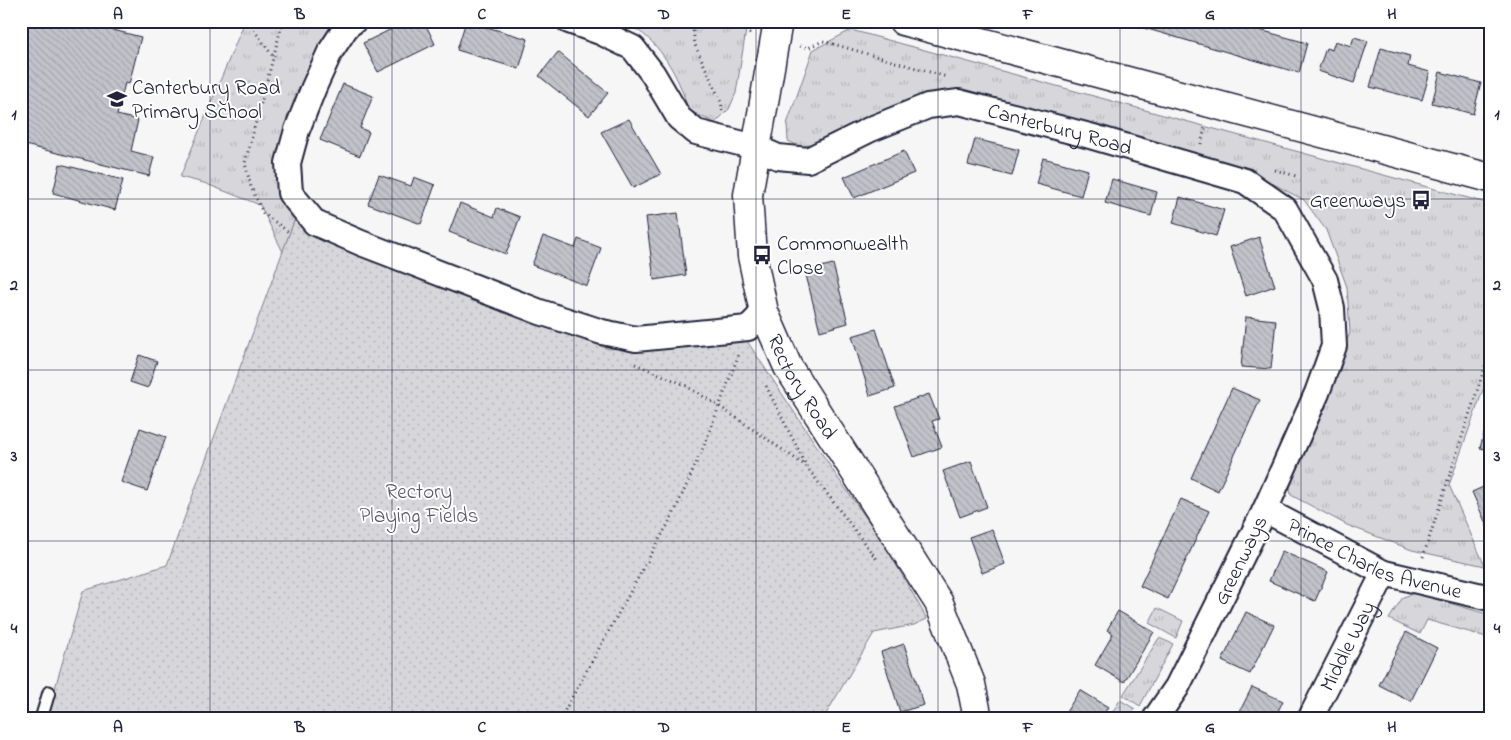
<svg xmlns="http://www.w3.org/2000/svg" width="1511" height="740" viewBox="0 0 1511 740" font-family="'Indie Flower',sans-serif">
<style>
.grass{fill:url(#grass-tufts);stroke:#7c7c8b}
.park{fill:url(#park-dots);stroke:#7c7c8b}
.building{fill:url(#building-back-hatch);stroke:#22223b}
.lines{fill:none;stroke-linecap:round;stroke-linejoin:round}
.lane-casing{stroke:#22223b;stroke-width:15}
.street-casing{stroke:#22223b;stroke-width:28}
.secondary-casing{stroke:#22223b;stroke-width:31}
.primary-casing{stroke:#22223b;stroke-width:31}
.path{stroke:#22223b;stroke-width:3;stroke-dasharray:1 4;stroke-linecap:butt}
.lane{stroke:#fff;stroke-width:11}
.street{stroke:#fff;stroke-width:24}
.secondary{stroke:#fff;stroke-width:28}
.primary{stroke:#fff;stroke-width:28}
.grid{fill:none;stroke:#22223b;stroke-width:1;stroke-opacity:0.55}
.labels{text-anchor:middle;stroke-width:4;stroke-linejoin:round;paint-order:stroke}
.poi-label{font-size:21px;fill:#22223b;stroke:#fff;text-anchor:start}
.street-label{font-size:21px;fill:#22223b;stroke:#fff}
.park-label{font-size:21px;fill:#58586b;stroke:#fff}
.neatline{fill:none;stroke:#22223b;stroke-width:2}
.grid-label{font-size:16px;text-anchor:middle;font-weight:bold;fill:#22223b}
</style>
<defs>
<pattern id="grass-tufts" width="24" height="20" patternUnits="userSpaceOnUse" patternTransform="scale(1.25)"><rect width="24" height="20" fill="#d7d7db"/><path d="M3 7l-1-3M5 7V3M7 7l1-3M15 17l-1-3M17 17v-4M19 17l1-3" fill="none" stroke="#b8b8bd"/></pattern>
<pattern id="park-dots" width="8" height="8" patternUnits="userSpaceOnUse" patternTransform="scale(1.25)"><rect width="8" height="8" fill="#d7d7db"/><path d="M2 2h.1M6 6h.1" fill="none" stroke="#b8b8bd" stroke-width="1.8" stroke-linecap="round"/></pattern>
<pattern id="building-back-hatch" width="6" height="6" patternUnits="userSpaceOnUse" patternTransform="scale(1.25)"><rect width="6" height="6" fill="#c2c2c9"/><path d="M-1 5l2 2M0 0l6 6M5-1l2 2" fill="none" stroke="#a6a6ae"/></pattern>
</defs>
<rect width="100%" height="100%" fill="#f6f6f7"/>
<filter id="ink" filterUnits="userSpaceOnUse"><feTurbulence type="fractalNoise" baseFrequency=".02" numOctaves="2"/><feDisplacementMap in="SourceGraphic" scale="10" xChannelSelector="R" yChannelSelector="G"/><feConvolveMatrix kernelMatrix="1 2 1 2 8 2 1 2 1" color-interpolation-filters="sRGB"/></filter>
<g filter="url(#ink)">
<g class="grass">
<polygon points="245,21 347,21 288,153 304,213 353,244 294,221 283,252 260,205 204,183 180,177"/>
<path d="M618,21H729L746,30L736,93L729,109L715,123L688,110C682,83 663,47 639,31C633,27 625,25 618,21Z"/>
<polygon points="851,30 1490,204 1490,380 1487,379 1449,485 1485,566 1412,550 1347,525 1291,495 1288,474 1350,333 1347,287 1326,230 1304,200 1243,168 965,95 815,147 801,147 788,141 787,124 813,50"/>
<polygon points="1415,593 1490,615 1490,638 1427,620 1420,634 1389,619 1403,597"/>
<polygon points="1157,608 1183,621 1176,638 1149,623"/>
<polygon points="1159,638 1173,644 1140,706 1123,695"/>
<polygon points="1120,700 1135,709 1130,719 1108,719"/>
</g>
<polygon class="park" points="294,221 608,349 747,341 838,478 884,543 927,619 914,625 874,633 823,719 46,719 83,591 167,565"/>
<g class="building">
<polygon points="27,21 111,21 109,29 141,37 129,84 125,83 117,115 138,120 131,151 154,157 149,176 21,144 21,40"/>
<polygon points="408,21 424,21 435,44 378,72 363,43"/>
<polygon points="466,21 528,39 519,69 457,50"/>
<polygon points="1120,21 1227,21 1307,43 1299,73"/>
<polygon points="1354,37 1368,41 1354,83 1318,71 1326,48 1332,50 1335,41 1351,46"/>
<polygon points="1381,48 1410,56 1408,66 1430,72 1422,100 1370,87"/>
<polygon points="558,52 608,93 589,116 539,76"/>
<polygon points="1440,72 1481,83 1473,114 1432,103"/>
<polygon points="1490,83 1490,121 1482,119"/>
<polygon points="343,84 373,96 360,128 369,132 360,156 320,140"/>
<polygon points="629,119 661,174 633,188 601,132"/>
<polygon points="975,139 1019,150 1012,176 968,165"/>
<polygon points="904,151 914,173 854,198 844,177"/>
<polygon points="1043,158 1088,170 1081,196 1036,184"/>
<polygon points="60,164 123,180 115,210 53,193"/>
<polygon points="379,175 411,186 414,177 435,185 421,224 368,204"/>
<polygon points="1112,179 1157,192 1151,216 1105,203"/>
<polygon points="1180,197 1224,210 1216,236 1173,223"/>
<polygon points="460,203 494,217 497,208 520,217 506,254 449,232"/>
<polygon points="678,213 686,275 654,280 646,217"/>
<polygon points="543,236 575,248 578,239 601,248 587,286 532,265"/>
<polygon points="1259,237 1275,286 1246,296 1230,247"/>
<polygon points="833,264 848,323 820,331 805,271"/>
<polygon points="1246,317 1276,320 1271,369 1241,367"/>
<polygon points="876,329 895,388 870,396 852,336"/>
<polygon points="139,355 157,361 148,388 130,382"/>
<polygon points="1232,388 1260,400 1218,491 1191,478"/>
<polygon points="929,394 939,419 932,421 942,447 914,457 895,406"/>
<polygon points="1490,412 1490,450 1480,448"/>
<polygon points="140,428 166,437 147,491 121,482"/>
<polygon points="971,461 987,507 960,517 943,471"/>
<polygon points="1490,484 1490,533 1472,492"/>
<polygon points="1181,499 1209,511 1168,599 1140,586"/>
<polygon points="992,529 1005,564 982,573 969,537"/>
<polygon points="1282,551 1328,572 1315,601 1269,581"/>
<polygon points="1118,611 1154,632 1124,682 1095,665 1113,634 1107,630"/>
<polygon points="1246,612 1274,625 1250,674 1222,661"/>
<polygon points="1406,632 1437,648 1411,701 1379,685"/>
<polygon points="904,644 924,705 900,712 881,652"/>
<polygon points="1252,687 1283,701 1274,719 1236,719"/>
<polygon points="1080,690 1108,707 1100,719 1052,719 1056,713 1063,717"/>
</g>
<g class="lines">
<defs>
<polyline id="lane" points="41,719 49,692"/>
<g id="street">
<polyline points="354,21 347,26 330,52 314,87 297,130 288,163 290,193 315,223 361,243 540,312 602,332 636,339 748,328 764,312"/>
<path id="s1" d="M569,21L600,32L633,48L653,74L679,118L696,132L755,147L778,157L808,160L871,129L928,106L959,102L1090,136L1245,181L1285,209L1325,280L1332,308L1334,346L1317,393L1265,510L1177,687L1155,719"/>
<path id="s2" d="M1265,510L1384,573L1490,598"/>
<path id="s3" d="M1310,719L1384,573"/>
</g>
<g id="secondary">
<path id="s4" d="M778,21L748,195L752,256L764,312L788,367L939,603L971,684L978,719"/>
</g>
<polyline id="primary" points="903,21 1490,178"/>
</defs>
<use href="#lane" class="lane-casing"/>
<use href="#street" class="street-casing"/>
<use href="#secondary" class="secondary-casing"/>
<use href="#primary" class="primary-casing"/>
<g class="path">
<polyline points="283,21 245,163 251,187 263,213 290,233"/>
<polyline points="692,21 695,45 721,102 723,114"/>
<polyline points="741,21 747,32 750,34"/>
<polyline points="254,30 272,55"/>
<polyline points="800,46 808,48 823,41 947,77"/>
<polyline points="1201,144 1205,128"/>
<polyline points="1275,170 1296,176"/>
<polyline points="635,364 683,384 719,406 806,466 878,561"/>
<polyline points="766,386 806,465"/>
<polyline points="1423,557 1490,351"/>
<polyline points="560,719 674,513 703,448 739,354"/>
</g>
<use href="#lane" class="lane"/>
<use href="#street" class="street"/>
<use href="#secondary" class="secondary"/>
<use href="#primary" class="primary"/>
</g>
</g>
<path class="grid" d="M210,21V719M392,21V719M574,21V719M756,21V719M938,21V719M1120,21V719M1301,21V719M21,199H1490M21,370H1490M21,541H1490"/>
<defs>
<symbol id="school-bare" viewBox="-9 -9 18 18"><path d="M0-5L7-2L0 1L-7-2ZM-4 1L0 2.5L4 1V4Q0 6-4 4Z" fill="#22223b" stroke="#fff" stroke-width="2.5" paint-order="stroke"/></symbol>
<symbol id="bus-bare" viewBox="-9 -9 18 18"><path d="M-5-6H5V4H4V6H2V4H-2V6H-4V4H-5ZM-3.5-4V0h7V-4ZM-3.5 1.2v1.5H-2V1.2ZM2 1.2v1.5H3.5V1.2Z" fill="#22223b" stroke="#fff" stroke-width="2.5" paint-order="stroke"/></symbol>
</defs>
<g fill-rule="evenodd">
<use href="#school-bare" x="103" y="85" width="28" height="28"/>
<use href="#bus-bare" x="1407" y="186" width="28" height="28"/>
<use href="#bus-bare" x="748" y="241" width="28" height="28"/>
</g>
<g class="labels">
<g class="poi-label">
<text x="132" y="94">Canterbury Road<tspan x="132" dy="24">Primary School</tspan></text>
<text x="1406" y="207" text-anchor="end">Greenways</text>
<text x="777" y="250">Commonwealth<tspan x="777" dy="24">Close</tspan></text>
</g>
<g class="street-label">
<text dy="7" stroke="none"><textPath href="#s1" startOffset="559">Canterbury Road</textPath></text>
<text dy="7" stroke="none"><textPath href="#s4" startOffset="379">Rectory Road</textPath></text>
<text dy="7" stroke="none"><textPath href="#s2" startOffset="121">Prince Charles Avenue</textPath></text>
<text transform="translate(1240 560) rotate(-64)" y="7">Greenways</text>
<text dy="7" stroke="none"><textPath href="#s3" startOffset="82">Middle Way</textPath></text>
</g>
<g class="park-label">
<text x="419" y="498">Rectory<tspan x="419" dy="24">Playing Fields</tspan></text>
</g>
</g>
<rect width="1511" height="740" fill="none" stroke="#fff" stroke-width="55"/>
<rect x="28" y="28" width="1456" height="684" class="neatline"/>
<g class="grid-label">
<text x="118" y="19">A</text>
<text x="300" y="19">B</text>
<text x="482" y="19">C</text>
<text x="664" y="19">D</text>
<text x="846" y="19">E</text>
<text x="1028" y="19">F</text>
<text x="1210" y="19">G</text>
<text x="1392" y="19">H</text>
<text x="14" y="119">1</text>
<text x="1497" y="119">1</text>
<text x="14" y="290">2</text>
<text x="1497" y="290">2</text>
<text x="14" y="461">3</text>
<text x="1497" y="461">3</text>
<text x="14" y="633">4</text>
<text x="1497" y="633">4</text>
<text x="118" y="732">A</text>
<text x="300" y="732">B</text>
<text x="482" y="732">C</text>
<text x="664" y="732">D</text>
<text x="846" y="732">E</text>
<text x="1028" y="732">F</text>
<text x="1210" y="732">G</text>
<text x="1392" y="732">H</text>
</g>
</svg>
